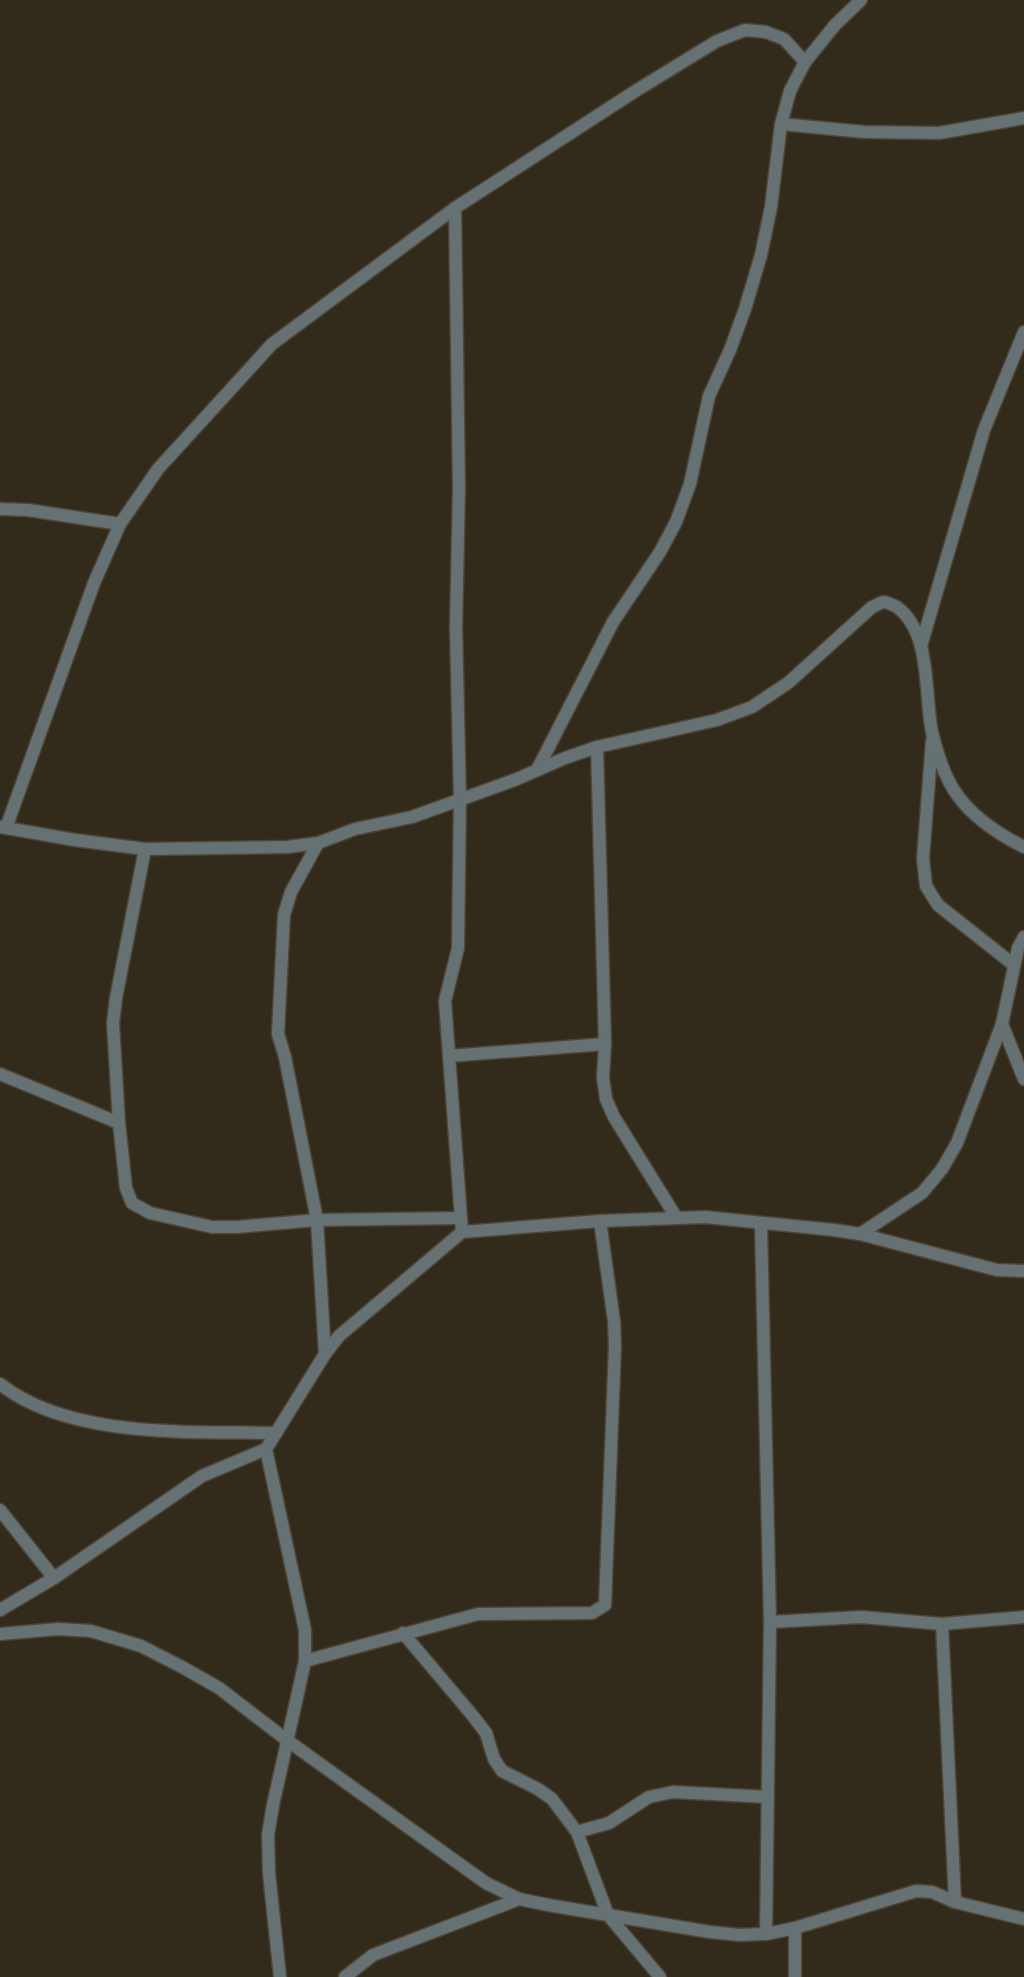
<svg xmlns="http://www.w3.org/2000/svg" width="1024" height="1977" viewBox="0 0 1024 1977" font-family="'DM Sans',sans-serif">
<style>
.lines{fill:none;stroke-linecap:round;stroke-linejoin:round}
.minor-casing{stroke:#4d4637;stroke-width:15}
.minor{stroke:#667173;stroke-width:12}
</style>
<rect width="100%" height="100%" fill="#322a1a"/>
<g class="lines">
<defs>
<g id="minor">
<polyline points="781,124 865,132 939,133 1024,118"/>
<polyline points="455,208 459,488 456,627 460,799 458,948 445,1001 462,1232"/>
<polyline points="0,509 28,510 120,524"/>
<polyline points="921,646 984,430 1024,332"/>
<polyline points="932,741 923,859 926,886 938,905 1014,965"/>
<polyline points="597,747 605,1044 603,1078 606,1099 614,1117 676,1217"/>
<polyline points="537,770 613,622 660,552 676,522 690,484 709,396 730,350 745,309 761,255 771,207 781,124 790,91 805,62 835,25 861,0"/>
<path d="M0,827L75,840L145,849L287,847L318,843L355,829L412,817L517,779L565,758L597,747L717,720L752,707L788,683L872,607C875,606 880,603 883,602C887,602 893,605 897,607C932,633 924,694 932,732C937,753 945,779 958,796C974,818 1000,835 1024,847"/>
<polyline points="6,828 94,583 120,524 158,469 272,344 455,208 637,90 717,41 745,30 766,32 784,39 805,62"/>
<polyline points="318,843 291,892 284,915 278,1034 285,1057 317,1220 325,1354"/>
<polyline points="145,849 116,998 113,1023 119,1123 126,1188 132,1203 150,1213 212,1227 237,1227 317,1220 461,1218"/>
<polyline points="1002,1024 1024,1079"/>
<polyline points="449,1056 605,1044"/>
<polyline points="0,1074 119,1123"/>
<polyline points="761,1224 770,1622 766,1934"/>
<polyline points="860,1234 922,1193 942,1169 957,1143 1002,1024 1018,948 1024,937"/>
<path d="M0,1384C70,1439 191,1431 276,1433"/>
<polyline points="266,1449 305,1630 305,1661 273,1805 268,1835 269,1873 280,1977"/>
<polyline points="0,1510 54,1578"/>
<polyline points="0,1610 54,1578 202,1476 266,1449 325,1354 339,1336 462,1232 600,1221 705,1217 834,1230 860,1234 997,1270 1024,1271"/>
<polyline points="770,1622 861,1617 942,1624 1024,1617"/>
<polyline points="942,1624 955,1902"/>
<polyline points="403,1633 473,1716 486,1733 494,1759 502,1771 538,1789 552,1799 577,1832 608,1915 660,1977"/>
<polyline points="0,1634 58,1629 91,1631 141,1646 182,1667 219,1688 288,1741 486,1883 519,1899 548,1905 710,1932 740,1935 766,1934 795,1928 916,1891 932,1892 955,1902 1024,1919"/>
<polyline points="305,1661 478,1614 592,1613 605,1605 615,1346 614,1321 600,1221"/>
<polyline points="577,1832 609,1823 649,1797 673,1792 768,1797"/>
<polyline points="795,1928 795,1977"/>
<polyline points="345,1977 373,1955 519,1899"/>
</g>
</defs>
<use href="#minor" class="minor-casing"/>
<use href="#minor" class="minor"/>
</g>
</svg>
